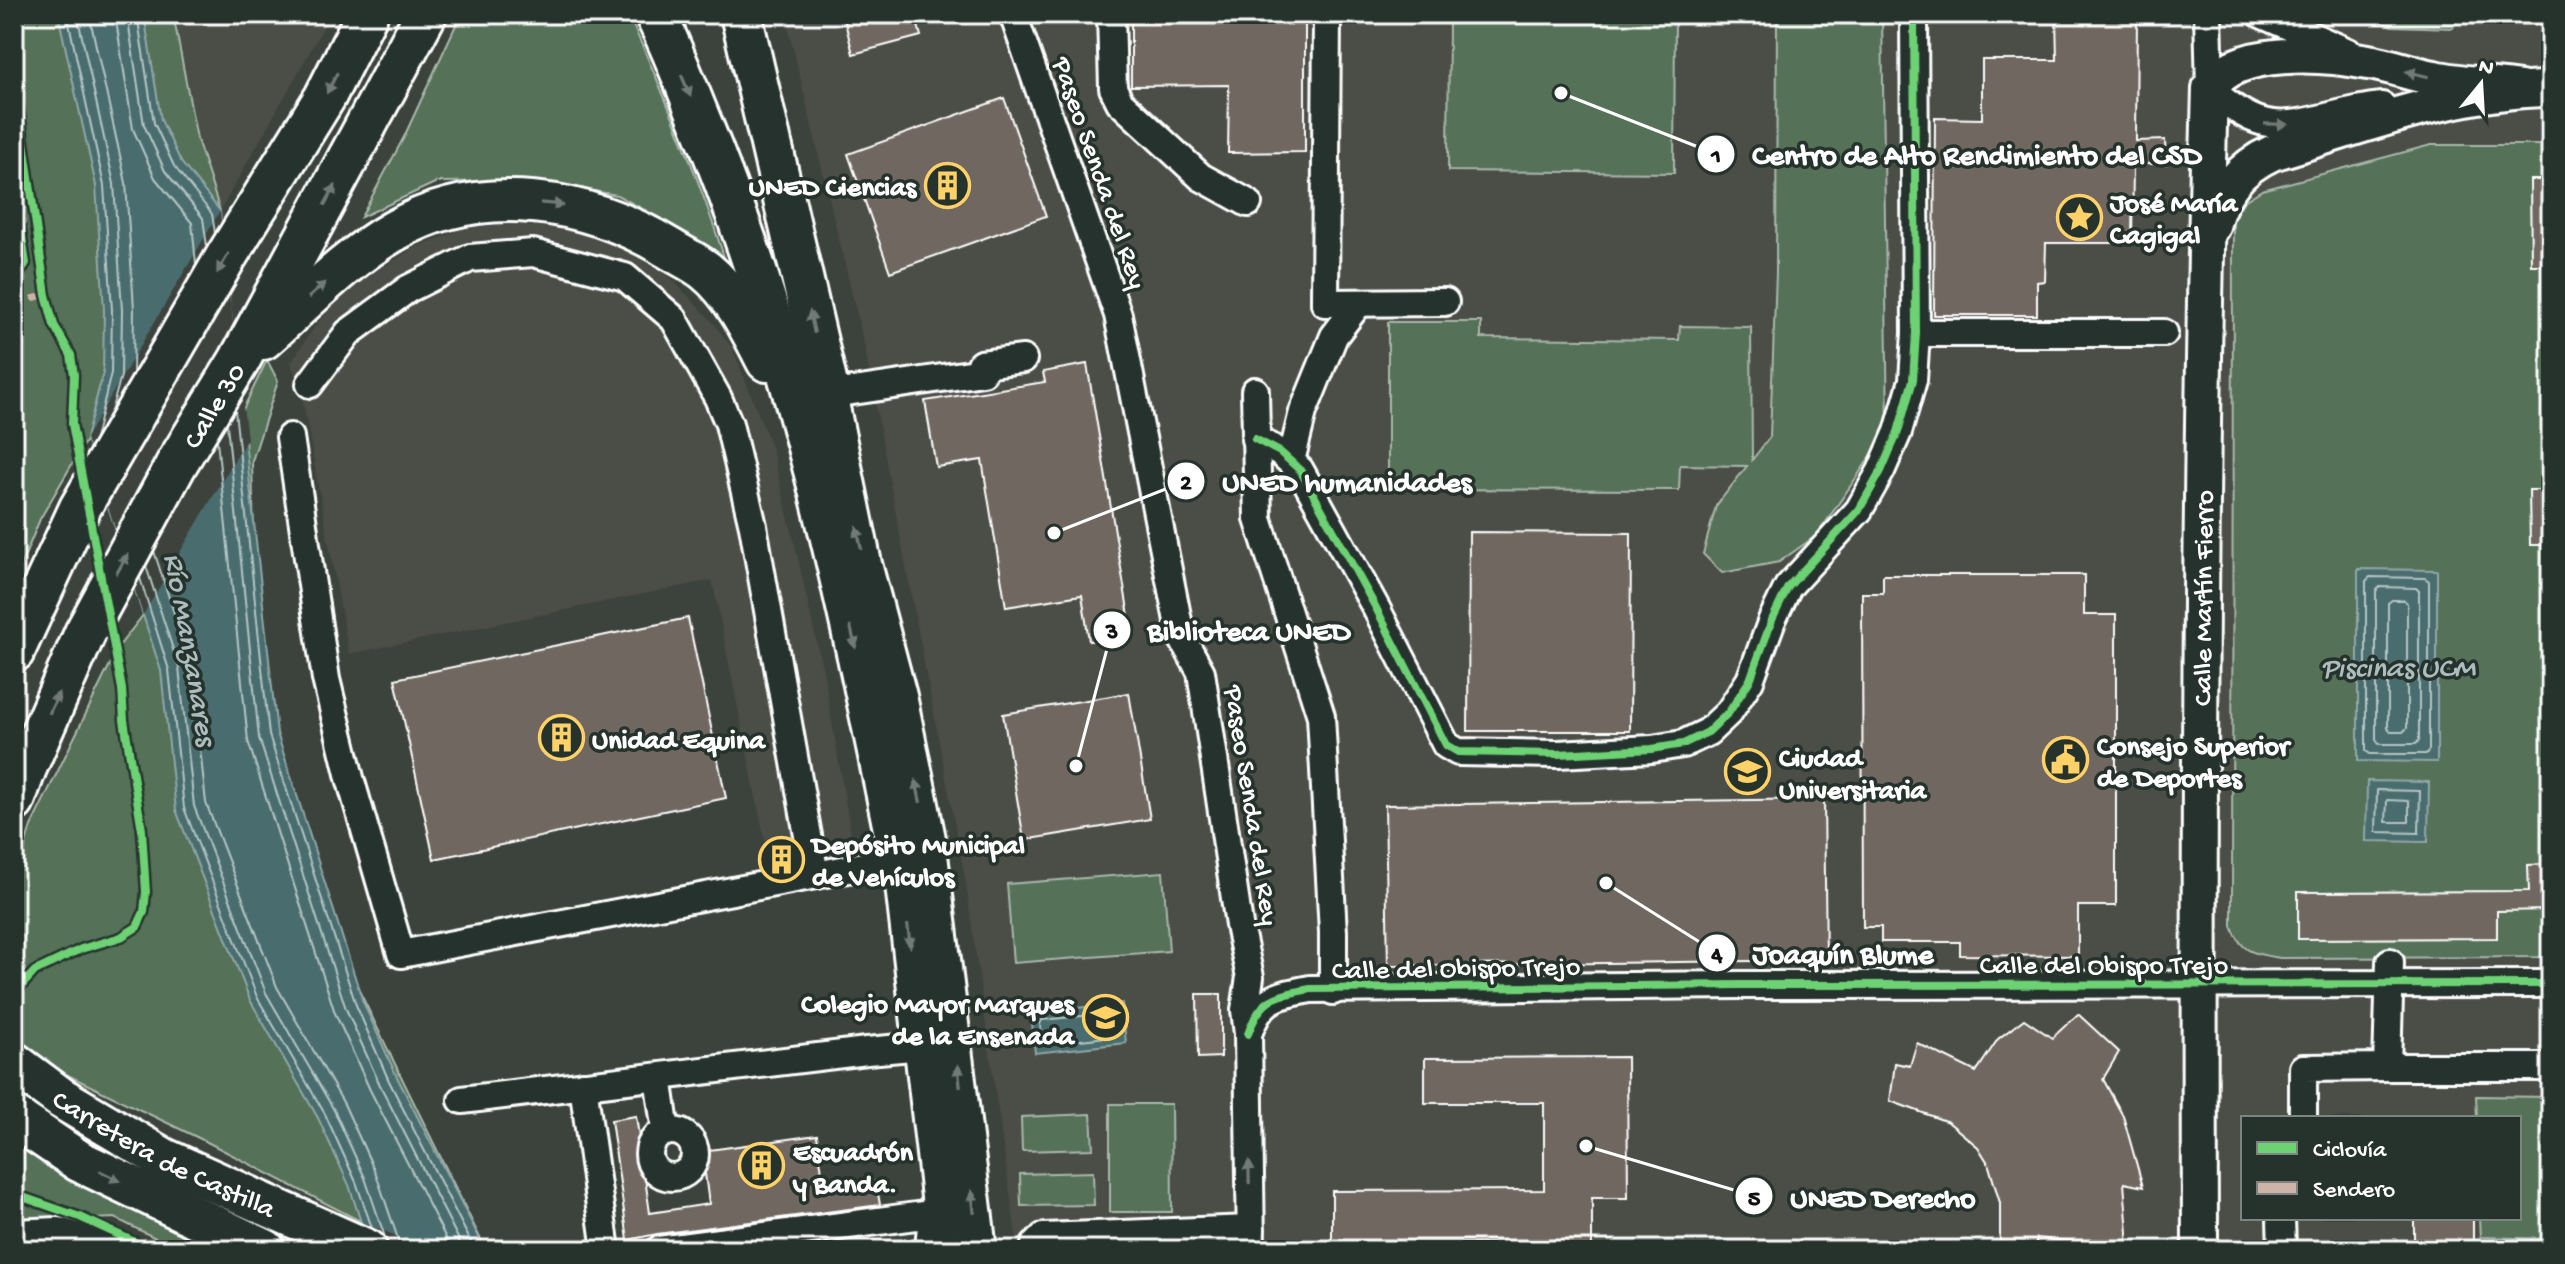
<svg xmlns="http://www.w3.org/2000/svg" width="2565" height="1264" viewBox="0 0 2565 1264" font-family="'Gochi Hand',sans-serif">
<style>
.built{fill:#4c4e47;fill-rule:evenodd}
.green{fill:#547159;stroke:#aab8ac;stroke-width:2}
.water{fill:#496d6e;stroke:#92a7a8;stroke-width:2}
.pier{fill:#3c433c}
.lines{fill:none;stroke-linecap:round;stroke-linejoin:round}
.shore{stroke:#b6c5c5;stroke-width:2}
.building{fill:#706860;stroke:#fff;stroke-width:2}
.minor-casing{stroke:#fff;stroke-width:32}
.major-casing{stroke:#fff;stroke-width:40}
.highway-casing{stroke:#fff;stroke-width:46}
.minor{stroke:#26332d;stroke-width:26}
.major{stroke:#26332d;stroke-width:34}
.highway{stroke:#26332d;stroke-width:40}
.quiet{stroke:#ceb3a9;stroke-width:6;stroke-dasharray:12 6;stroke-linecap:butt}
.cycleway-casing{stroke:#26332d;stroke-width:13}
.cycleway{stroke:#6cd273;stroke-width:8}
.oneway{fill:#727a76}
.labels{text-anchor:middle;stroke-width:7;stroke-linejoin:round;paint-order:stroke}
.street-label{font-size:28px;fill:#fff;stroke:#26332d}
.poi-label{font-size:28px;font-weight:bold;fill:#fff;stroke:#26332d;text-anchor:start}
.water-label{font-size:30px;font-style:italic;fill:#adbdbe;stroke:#26332d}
.leader{fill:none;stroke:#fff;stroke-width:3}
.callout-dot{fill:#fff;stroke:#26332d;stroke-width:3}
.mark-label{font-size:24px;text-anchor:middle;font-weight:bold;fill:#111}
.callout-label{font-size:30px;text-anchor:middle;font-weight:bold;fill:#fff;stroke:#26332d;stroke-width:7;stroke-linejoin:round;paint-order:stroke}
</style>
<rect width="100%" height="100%" fill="#3c433c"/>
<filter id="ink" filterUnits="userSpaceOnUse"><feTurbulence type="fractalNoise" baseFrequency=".0125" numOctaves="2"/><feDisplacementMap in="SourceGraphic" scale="16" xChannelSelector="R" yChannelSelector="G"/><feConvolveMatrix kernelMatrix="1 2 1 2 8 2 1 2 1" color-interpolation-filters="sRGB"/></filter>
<g filter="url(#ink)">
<g class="built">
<polygon points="173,14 331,14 220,211 197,139"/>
<path d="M785,14H2551V1250H1018L965,878L904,557L864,344ZM2243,1118H2519V1218H2243Z"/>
<polygon points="509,224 581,230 632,250 666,273 711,320 733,349 772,449 797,554 825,680 854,853 771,871 712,580 349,654 301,391 291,363 313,329 334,304 367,277 416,247 465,228"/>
</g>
<g class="green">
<polygon points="14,14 173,14 197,139 220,211 40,519 14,582"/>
<path d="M461,14H628C665,95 699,177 726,263L689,234L617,195L535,181L437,182L361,217L404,137Z"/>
<polygon points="1449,14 1675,14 1674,173 1448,171"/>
<polygon points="1777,14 1882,14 1888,431 1817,535 1779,562 1722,573 1703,554 1716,506 1747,466 1680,465 1679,490 1388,489 1388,322 1481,322 1481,338 1679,340 1680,326 1751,327 1752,460 1770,437 1776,272"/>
<polygon points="2351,14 2459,14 2453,28 2392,26"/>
<polygon points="2488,14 2551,14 2551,24 2489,24 2484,22"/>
<path d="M2431,145H2551V957L2280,958C2254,954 2241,953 2232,926L2233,218L2244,201L2262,190Z"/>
<polygon points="267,360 278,381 252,461 255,577 272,748 351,974 486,1250 431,1250 362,1222 209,1143 51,1067 14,1037 14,884 31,826 119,646 143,615"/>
<polygon points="1163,872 1169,951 1013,963 1007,884"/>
<polygon points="2476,1096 2551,1097 2551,1239 2480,1237 2479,1218 2519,1218 2519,1118 2477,1118"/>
<polygon points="1110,1104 1171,1104 1172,1212 1110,1212"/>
<polygon points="1091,1114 1093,1149 1022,1151 1021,1117"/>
<polygon points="14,1141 239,1250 180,1250 115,1218 20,1222 14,1225"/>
<polygon points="1093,1172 1094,1205 1021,1206 1020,1174"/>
</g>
<g class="water">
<polygon points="58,14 144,14 161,120 181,162 220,211 277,733 363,1002 397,1077 481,1241 483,1250 370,1250 349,1185 318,1118 250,1000 176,810 161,671 86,438 103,373 104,310 96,186"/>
<polygon points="2358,569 2437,570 2437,762 2358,761"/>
<polygon points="2367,781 2429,782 2428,842 2366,841"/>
<polygon points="1122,1003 1126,1043 1035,1053 1031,1013"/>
</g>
<g class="pier">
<polygon points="220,211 247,439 143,615 86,438"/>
<polygon points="362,1222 431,1250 371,1250"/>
</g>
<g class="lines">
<g class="shore">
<polyline points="67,14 104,186 112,310 111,373 95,439"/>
<polyline points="77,14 114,184 122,310 121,376 112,408"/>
<polyline points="89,14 126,183 134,309 133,373"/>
<polyline points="115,14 133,129 155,178 192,223 196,264"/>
<polyline points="127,14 144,125 165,171 203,218 207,247"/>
<polyline points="137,14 154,123 174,166 212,214 215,233"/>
<polyline points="235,410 269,735 356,1005 389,1081 475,1250"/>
<polyline points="227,424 259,738 346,1009 380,1085 464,1250"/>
<polyline points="217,440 248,741 335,1013 370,1090 452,1250"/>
<polyline points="154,551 191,666 206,803 277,987 344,1104 376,1174 398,1239 400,1250"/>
<polyline points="146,566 179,668 194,806 266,993 334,1110 365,1178 387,1243"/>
<polygon points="2370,577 2425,578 2429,581 2429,750 2426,754 2370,754 2366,751 2366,581"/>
<polyline points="140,578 169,670 184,808 257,997 325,1114 356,1182 372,1228"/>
<polygon points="2380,587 2416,588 2419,591 2419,740 2416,744 2379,744 2376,740 2376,591"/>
<polygon points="2392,600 2404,600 2407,603 2407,728 2403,732 2391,732 2388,728 2388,603"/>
<polygon points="2377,790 2420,791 2419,833 2376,832"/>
<polygon points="2387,800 2409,801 2409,822 2386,822"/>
<path d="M1112,1013C1117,1017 1119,1031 1115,1036L1046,1044L1042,1041L1040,1024L1042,1020Z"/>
</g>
</g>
<g class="building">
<polygon points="843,14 915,14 921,36 853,54"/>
<polygon points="1131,14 1305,14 1305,152 1228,153 1229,85 1131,86"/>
<polygon points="2056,14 2137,15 2136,141 2165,140 2166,164 2133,164 2132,243 2046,243 2045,281 2037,282 2037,315 1934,315 1935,118 1982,119 1982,60 2057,60"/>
<polygon points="1004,98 1046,216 890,272 848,154"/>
<polygon points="2530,180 2551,180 2551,265 2531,265"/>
<polygon points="1087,364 1132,634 1089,641 1082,595 1006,607 982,460 936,467 925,401 1045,382 1043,372"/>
<polygon points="2529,490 2551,490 2551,545 2530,545"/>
<polygon points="1469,532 1631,533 1630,731 1468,731"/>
<polygon points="1883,575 2084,575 2084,615 2116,615 2116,906 2078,906 2078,956 1960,955 1960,942 1881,942 1881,927 1863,927 1862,593 1883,593"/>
<polygon points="688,618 726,798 434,859 395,679"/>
<polygon points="1129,693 1150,819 1024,840 1003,714"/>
<polygon points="1824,799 1826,960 1388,966 1385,805"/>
<polygon points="790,846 793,863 770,867 767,851"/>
<polygon points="2551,864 2551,910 2497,911 2497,938 2298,939 2298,892 2529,891 2528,865"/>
<polygon points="1197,994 1221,994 1221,1057 1198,1058"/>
<polygon points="2078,1014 2119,1052 2103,1079 2123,1116 2143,1187 2124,1183 2128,1233 2125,1250 2088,1250 2090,1243 2037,1238 2035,1250 2000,1250 2000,1203 1988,1163 1978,1147 1948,1122 1890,1101 1895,1063 1910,1066 1917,1043 1976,1072 1998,1039 2024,1019 2052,1038"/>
<polygon points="1627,1057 1628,1198 1592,1198 1592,1250 1544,1250 1544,1243 1332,1244 1332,1191 1544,1190 1544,1103 1425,1103 1425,1058"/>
<polygon points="636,1116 650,1213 709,1204 702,1151 817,1135 824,1188 876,1181 880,1205 657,1234 628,1240 611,1120"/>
<rect x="2414" y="1218" width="59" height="32"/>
</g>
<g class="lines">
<defs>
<g id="minor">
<polyline points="1013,14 1118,315 1181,636 1201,672 1239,925 1250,977 1245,1010 1248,1034 1251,1250"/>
<polyline points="1111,14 1113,88 1120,102 1201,177 1248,203"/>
<polyline points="1327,14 1325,303 1445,302"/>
<path d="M2208,14L2210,88C2276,152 2305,114 2382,106"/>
<polyline points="2261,14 2348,52"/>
<polyline points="1916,333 2164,333"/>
<polyline points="310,384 348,333 408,289 470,258 533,253 625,277 674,319 718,398 729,424 753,526 815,875"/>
<polyline points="1255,391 1258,519 1321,716 1333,932 1333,991"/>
<polyline points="830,398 839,393 983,372 981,364 1023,359"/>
<polyline points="290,437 326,679 350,778 401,954 900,859"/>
<polyline points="1255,439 1280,452 1300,470 1376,608 1446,745 1458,752 1558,754 1652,749 1683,744 1708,732 1729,712 1750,680 1772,620 1788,587 1859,510 1881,471 1898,432 1913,380 1916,333 1914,14"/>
<polyline points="1291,461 1303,412 1334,336 1359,303"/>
<path d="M1248,1034C1261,997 1275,996 1310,989L1741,985L2551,984"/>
<polyline points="2387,1067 2551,1067"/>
<polyline points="658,1077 666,1132"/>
<polyline points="583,1085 606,1250"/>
<polyline points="462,1100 867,1051 923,1046"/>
<polyline points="2303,1118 2303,1068 2387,1067 2390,962"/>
<circle cx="672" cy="1154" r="23"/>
<polyline points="2281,1218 2282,1250"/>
<polyline points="659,1250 939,1213"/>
<polyline points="1035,1250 1035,1245 1043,1237 1251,1229"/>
</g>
<g id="major">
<path d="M2212,226C2220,192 2241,167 2272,153C2364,126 2454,90 2551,89"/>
<polyline points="830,398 864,564 899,696 928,839 979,1250"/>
<polyline points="900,859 944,1240"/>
<path id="s1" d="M2200,1250C2199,863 2199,475 2210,88C2235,46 2326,54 2368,62C2390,65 2412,74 2434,78C2463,84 2492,85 2521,89"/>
</g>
<g id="highway">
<path d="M655,14C672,47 684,81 698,115C797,352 849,607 900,859"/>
<polyline points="741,14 830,398"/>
<path d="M263,339C305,302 345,259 394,231C481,181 587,198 670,249C681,256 695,262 706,271C733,293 751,330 767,361"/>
<polyline points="14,651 80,508 226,257 325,97 367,14"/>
<path id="s2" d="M14,801L26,768L85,633L177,463L239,361L426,14"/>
<path id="s3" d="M14,1063L61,1098L164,1159L367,1250"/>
<polyline points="14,1117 79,1161 265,1250"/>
<polyline points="14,1240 58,1238 98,1250"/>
<polyline points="936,1250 939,1213"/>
</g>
</defs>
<use href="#minor" class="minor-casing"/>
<use href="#major" class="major-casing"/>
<use href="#highway" class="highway-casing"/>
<use href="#minor" class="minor"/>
<use href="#major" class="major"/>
<use href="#highway" class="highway"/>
<polyline class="quiet" points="14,303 46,295"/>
<defs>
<g id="cycleway">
<polyline points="14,73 46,295 54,325 71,355 74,375 72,424 122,689 124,720 142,830 146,892 144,912 137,927 121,937 81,949 35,971 14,994"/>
<polyline points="14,186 26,263 14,283"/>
<polyline points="1255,439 1280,452 1300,470 1376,608 1446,745 1458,752 1558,754 1652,749 1683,744 1708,732 1729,712 1750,680 1772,620 1788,587 1859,510 1881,471 1898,432 1913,380 1916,333 1914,14"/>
<path d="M1248,1034C1261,997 1275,996 1310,989L1741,985L2551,984"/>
<polyline points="14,1194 80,1217 152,1250"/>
</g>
</defs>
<use href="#cycleway" class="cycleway-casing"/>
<use href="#cycleway" class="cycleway"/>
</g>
<defs><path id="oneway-solid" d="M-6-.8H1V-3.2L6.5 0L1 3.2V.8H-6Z" transform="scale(2)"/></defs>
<g class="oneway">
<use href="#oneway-solid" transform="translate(2417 74) rotate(-167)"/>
<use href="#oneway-solid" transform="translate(332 83) rotate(117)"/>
<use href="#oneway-solid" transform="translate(686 86) rotate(67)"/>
<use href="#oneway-solid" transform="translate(2276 124) rotate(1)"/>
<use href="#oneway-solid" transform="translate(330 195) rotate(-61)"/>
<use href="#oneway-solid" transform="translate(552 204) rotate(5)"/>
<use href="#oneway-solid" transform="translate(223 263) rotate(121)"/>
<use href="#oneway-solid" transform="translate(317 290) rotate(-42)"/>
<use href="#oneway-solid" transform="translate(812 322) rotate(-102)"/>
<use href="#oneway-solid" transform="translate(859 538) rotate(-102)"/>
<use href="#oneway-solid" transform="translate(122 564) rotate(-61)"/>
<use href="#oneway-solid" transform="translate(853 637) rotate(77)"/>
<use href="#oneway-solid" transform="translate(54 703) rotate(-66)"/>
<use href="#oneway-solid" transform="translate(918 791) rotate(-102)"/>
<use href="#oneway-solid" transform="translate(909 936) rotate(83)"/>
<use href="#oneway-solid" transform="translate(959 1076) rotate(-96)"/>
<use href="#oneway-solid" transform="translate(1249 1172) rotate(-91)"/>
<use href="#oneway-solid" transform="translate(110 1176) rotate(26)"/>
<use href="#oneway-solid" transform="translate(973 1202) rotate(-96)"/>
</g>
</g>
<defs>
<symbol id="building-ring" viewBox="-11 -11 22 22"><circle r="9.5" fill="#26332d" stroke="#ffd166" stroke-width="1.5"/><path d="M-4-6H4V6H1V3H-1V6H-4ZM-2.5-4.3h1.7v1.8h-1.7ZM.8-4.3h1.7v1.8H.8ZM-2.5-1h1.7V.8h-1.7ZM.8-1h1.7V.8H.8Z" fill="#ffd166"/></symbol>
<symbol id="sight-ring" viewBox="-11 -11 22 22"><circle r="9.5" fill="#26332d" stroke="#ffd166" stroke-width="1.5"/><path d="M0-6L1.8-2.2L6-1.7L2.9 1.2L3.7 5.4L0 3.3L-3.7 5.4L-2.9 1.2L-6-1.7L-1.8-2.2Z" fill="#ffd166"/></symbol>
<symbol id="civic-ring" viewBox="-11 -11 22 22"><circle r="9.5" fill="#26332d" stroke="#ffd166" stroke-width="1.5"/><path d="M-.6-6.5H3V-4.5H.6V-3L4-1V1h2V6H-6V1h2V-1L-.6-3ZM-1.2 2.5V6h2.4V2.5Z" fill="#ffd166"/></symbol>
<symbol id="university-ring" viewBox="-11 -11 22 22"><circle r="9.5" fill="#26332d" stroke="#ffd166" stroke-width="1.5"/><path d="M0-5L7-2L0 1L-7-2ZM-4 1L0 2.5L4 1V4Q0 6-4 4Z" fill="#ffd166"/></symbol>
<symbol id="school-ring" viewBox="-11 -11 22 22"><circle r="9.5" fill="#26332d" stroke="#ffd166" stroke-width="1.5"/><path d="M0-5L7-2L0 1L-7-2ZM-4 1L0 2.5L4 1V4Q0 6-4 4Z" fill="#ffd166"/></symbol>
</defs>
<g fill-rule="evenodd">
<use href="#building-ring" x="922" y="160" width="51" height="51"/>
<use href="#sight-ring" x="2054" y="192" width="51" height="51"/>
<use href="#building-ring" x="536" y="712" width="51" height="51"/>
<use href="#civic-ring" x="2040" y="734" width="51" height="51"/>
<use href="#university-ring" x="1722" y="746" width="51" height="51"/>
<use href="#building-ring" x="756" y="834" width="51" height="51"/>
<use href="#school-ring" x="1080" y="992" width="51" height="51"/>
<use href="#building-ring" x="736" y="1140" width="51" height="51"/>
</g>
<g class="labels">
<g class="street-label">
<text transform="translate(1102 172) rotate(71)" y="10">Paseo Senda del Rey</text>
<text dy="10" stroke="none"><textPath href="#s2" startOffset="444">Calle 30</textPath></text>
<text dy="10" stroke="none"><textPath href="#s1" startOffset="652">Calle Martín Fierro</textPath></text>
<text transform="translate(1254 805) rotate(81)" y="10">Paseo Senda del Rey</text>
<text x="2104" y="973">Calle del Obispo Trejo</text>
<text transform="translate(1456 966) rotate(-1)" y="10">Calle del Obispo Trejo</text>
<text dy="10" stroke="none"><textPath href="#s3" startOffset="176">Carretera de Castilla</textPath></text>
</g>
<g class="poi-label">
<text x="916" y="195" text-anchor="end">UNED Ciencias</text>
<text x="2110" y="211">José María<tspan x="2110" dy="32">Cagigal</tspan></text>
<text x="592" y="748">Unidad Equina</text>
<text x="2097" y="754">Consejo Superior<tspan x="2097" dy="32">de Deportes</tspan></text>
<text x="1779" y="766">Ciudad<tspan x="1779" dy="32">Universitaria</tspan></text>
<text x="812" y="853">Depósito Municipal<tspan x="812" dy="32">de Vehículos</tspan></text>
<text x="1074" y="1012" text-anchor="end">Colegio Mayor Marques<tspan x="1074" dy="32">de la Ensenada</tspan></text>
<text x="793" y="1160">Escuadrón<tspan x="793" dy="32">y Banda.</tspan></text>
</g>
<g class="water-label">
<text transform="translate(192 649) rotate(80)" y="10">Río Manzanares</text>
<text x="2398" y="676">Piscinas UCM</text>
</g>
</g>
<path class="leader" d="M1561 93L1716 154M1054 533L1186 481M1076 766L1112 630M1606 883L1717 953M1586 1146L1754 1196"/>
<g class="callout-dot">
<circle cx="1561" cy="93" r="8"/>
<circle cx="1054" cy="533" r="8"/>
<circle cx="1076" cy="766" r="8"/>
<circle cx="1606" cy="883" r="8"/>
<circle cx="1586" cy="1146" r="8"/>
<circle cx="1716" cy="154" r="20"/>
<circle cx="1186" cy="481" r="20"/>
<circle cx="1112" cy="630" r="20"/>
<circle cx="1717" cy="953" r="20"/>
<circle cx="1754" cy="1196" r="20"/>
</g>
<g class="mark-label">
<text x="1716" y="162">1</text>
<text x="1186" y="489">2</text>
<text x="1112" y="638">3</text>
<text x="1717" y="961">4</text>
<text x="1754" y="1205">5</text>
</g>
<g class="callout-label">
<text x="1977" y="164">Centro de Alto Rendimiento del CSD</text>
<text x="1347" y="491">UNED humanidades</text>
<text x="1249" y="640">Biblioteca UNED</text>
<text x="1843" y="963">Joaquín Blume</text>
<text x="1883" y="1207">UNED Derecho</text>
</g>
<rect width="2565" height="1264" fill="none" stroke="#26332d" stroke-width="48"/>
<rect x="24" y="24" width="2517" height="1216" fill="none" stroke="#fff" stroke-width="3" filter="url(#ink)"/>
<rect x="2241" y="1116" width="280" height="104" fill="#26332d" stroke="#7d8581" stroke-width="2"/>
<rect x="2257" y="1142" width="40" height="12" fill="#6cd273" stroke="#7d8581" stroke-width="2"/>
<text x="2313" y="1156" font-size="24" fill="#ffffff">Ciclovía</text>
<rect x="2257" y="1182" width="40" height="12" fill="#ceb3a9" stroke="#7d8581" stroke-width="2"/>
<text x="2313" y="1196" font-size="24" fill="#ffffff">Sendero</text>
<g transform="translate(2481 84) rotate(18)" stroke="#26332d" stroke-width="6" paint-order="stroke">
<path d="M0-6L14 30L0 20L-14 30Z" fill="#ffffff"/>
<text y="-12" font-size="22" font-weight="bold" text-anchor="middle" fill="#ffffff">N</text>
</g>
</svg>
